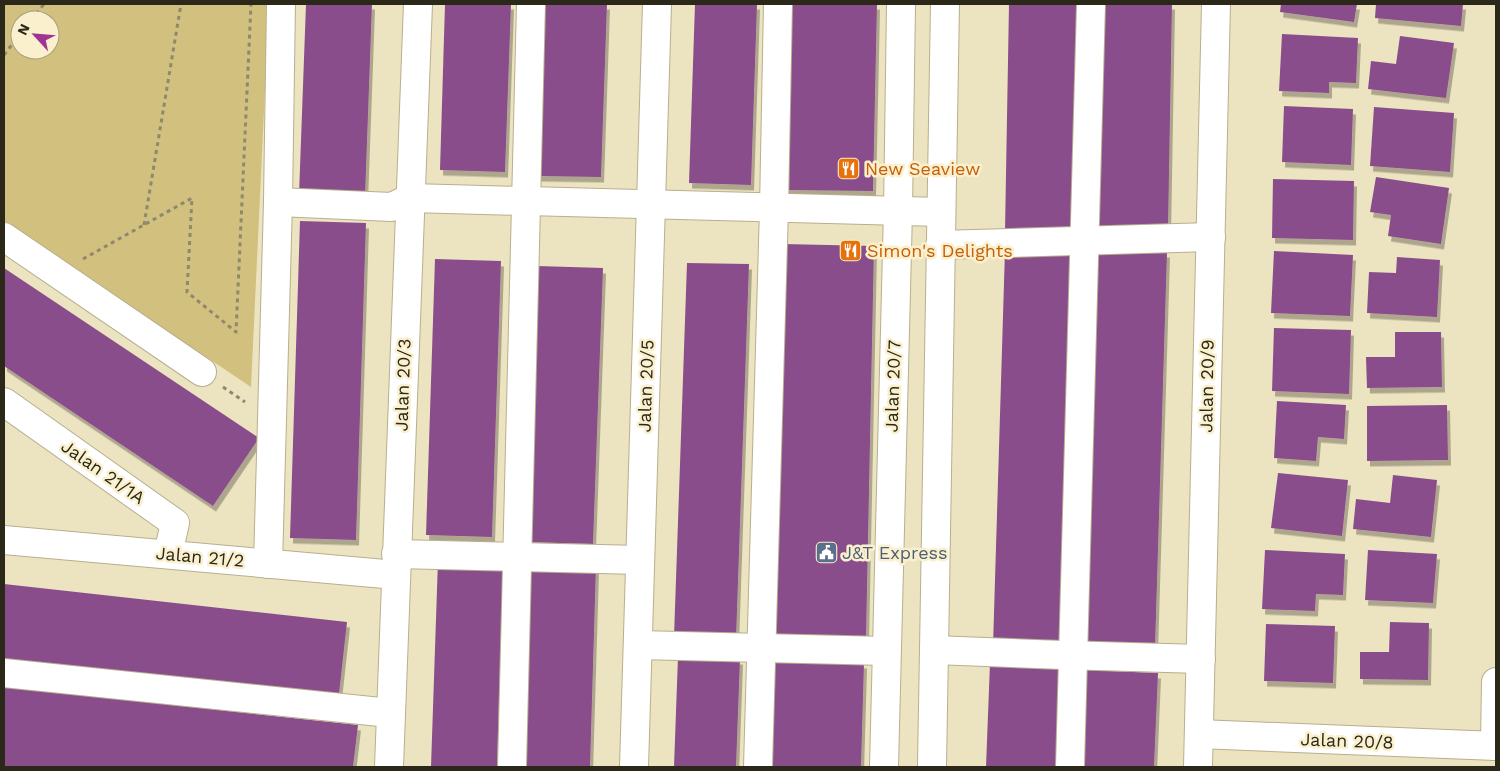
<svg xmlns="http://www.w3.org/2000/svg" width="1500" height="771" viewBox="0 0 1500 771" font-family="'Work Sans',sans-serif">
<style>
.green{fill:#d2c07e;fill-rule:evenodd}
.building{fill:#894e8b;filter:url(#shadow)}
.lines{fill:none;stroke-linecap:round;stroke-linejoin:round}
.minor-casing{stroke:#b8af8d;stroke-width:30}
.path{stroke:#8e886f;stroke-width:3;stroke-dasharray:4 4;stroke-linecap:butt}
.minor{stroke:#fff;stroke-width:28}
.labels{text-anchor:middle;stroke-width:5;stroke-linejoin:round;paint-order:stroke}
.food-label{font-size:18px;fill:#c56008;stroke:#faf0cd;text-anchor:start}
.street-label{font-size:18px;fill:#2b281a;stroke:#faf0cd}
.service-label{font-size:18px;fill:#4e5e75;stroke:#faf0cd;text-anchor:start}
</style>
<defs>
<filter id="shadow"><feDropShadow dx="3" dy="5.5" stdDeviation="0" flood-color="#0004"/></filter>
</defs>
<rect width="100%" height="100%" fill="#ece3c0"/>
<path class="green" d="M4,4H269L251,387L4,221ZM20,20H50V50H20Z"/>
<g class="building">
<polygon points="306,4 372,4 365,197 299,195"/>
<polygon points="445,4 511,4 505,172 440,170"/>
<polygon points="542,4 607,4 601,177 536,176"/>
<polygon points="695,4 757,4 751,185 689,183"/>
<polygon points="787,4 877,4 873,191 783,190"/>
<polygon points="1009,4 1080,4 1075,228 1005,231"/>
<polygon points="1102,4 1172,4 1168,229 1098,231"/>
<polygon points="1281,4 1357,4 1354,22 1280,12"/>
<polygon points="1376,4 1463,4 1461,26 1375,18"/>
<polygon points="1282,34 1358,38 1356,83 1329,82 1329,93 1279,91"/>
<polygon points="1400,36 1454,43 1446,98 1368,89 1371,61 1396,64"/>
<polygon points="1284,106 1353,109 1351,165 1282,162"/>
<polygon points="1374,107 1454,113 1450,172 1370,166"/>
<polygon points="1376,177 1449,188 1441,244 1388,236 1391,215 1370,212"/>
<polygon points="1273,179 1354,181 1353,240 1272,238"/>
<polygon points="300,221 366,223 356,540 290,538"/>
<polygon points="783,244 874,246 866,638 772,637"/>
<polygon points="1005,250 1074,251 1062,648 993,646"/>
<polygon points="1098,250 1167,252 1155,648 1086,646"/>
<polygon points="1274,251 1353,255 1350,316 1271,313"/>
<polygon points="1397,257 1440,260 1437,317 1367,313 1369,272 1396,273"/>
<polygon points="435,259 501,261 492,537 426,535"/>
<polygon points="687,263 749,264 736,639 674,637"/>
<polygon points="537,266 603,268 593,544 528,542"/>
<polygon points="4,268 259,438 213,506 4,366"/>
<polygon points="1274,328 1351,330 1349,394 1272,391"/>
<polygon points="1395,332 1441,332 1442,387 1367,388 1366,357 1395,357"/>
<polygon points="1277,401 1346,405 1344,439 1318,437 1316,461 1274,458"/>
<polygon points="1447,405 1448,460 1367,461 1367,406"/>
<polygon points="1278,473 1348,480 1342,536 1271,528"/>
<polygon points="1393,475 1437,480 1431,537 1353,529 1356,499 1390,503"/>
<polygon points="1265,550 1345,554 1343,595 1316,594 1315,611 1262,609"/>
<polygon points="1368,550 1437,554 1433,603 1365,600"/>
<polygon points="438,560 503,562 497,767 431,767"/>
<polygon points="531,563 596,566 590,767 524,767"/>
<polygon points="4,584 347,622 338,703 4,667"/>
<polygon points="1390,622 1429,623 1428,680 1360,679 1360,652 1389,652"/>
<polygon points="1266,624 1335,626 1333,683 1264,681"/>
<polygon points="678,657 740,659 736,767 674,767"/>
<polygon points="772,660 864,663 861,767 769,767"/>
<polygon points="990,663 1063,666 1059,767 986,767"/>
<polygon points="1085,670 1158,673 1154,767 1081,767"/>
<polygon points="4,687 358,725 353,767 4,767"/>
</g>
<g class="lines">
<defs>
<g id="minor">
<polyline points="278,202 392,207 410,198 941,212"/>
<polyline points="4,237 202,372"/>
<polyline points="940,245 1211,237"/>
<polyline points="4,402 175,523 168,554"/>
<polyline points="4,540 396,575"/>
<polyline points="396,554 640,560"/>
<polyline points="268,564 278,202 281,4"/>
<polyline points="638,645 886,651"/>
<polyline points="934,650 1062,655 1201,659"/>
<polyline points="4,673 390,713"/>
<polyline points="1199,734 1496,746"/>
<polyline points="1495,746 1496,682"/>
<polyline points="389,767 418,4"/>
<polyline points="512,767 531,4"/>
<polyline points="634,767 657,4"/>
<polyline points="758,767 774,208 778,4"/>
<polyline points="884,767 898,211 901,4"/>
<polyline points="932,767 945,4"/>
<polyline points="1070,767 1091,4"/>
<polyline points="1198,767 1216,4"/>
</g>
</defs>
<use href="#minor" class="minor-casing"/>
<g class="path">
<polyline points="31,20 44,4"/>
<polyline points="4,55 20,34"/>
<polyline points="144,225 181,4"/>
<polyline points="83,259 192,198 187,292 236,332 251,4"/>
<polyline points="223,387 245,402"/>
</g>
<use href="#minor" class="minor"/>
</g>
<defs>
<symbol id="restaurant-square" viewBox="-11 -11 22 22"><rect x="-9" y="-9" width="18" height="18" rx="4" fill="#e8710a" stroke="#faf0cd"/><path d="M-5-6h1v4h1v-4h1v4h1v-4h1v5L-1.5 .5V6h-2V.5L-5-1ZM5-6V6H3V1.5H1.5Q1.5-4 5-6Z" fill="#fff"/></symbol>
<symbol id="civic-square" viewBox="-11 -11 22 22"><rect x="-9" y="-9" width="18" height="18" rx="4" fill="#5c6f8a" stroke="#faf0cd"/><path d="M-.6-6.5H3V-4.5H.6V-3L4-1V1h2V6H-6V1h2V-1L-.6-3ZM-1.2 2.5V6h2.4V2.5Z" fill="#fff"/></symbol>
</defs>
<g fill-rule="evenodd">
<use href="#restaurant-square" x="836" y="156" width="25" height="25"/>
<use href="#restaurant-square" x="838" y="238" width="25" height="25"/>
<use href="#civic-square" x="814" y="540" width="25" height="25"/>
</g>
<g class="labels">
<g class="food-label">
<text x="865" y="175">New Seaview</text>
<text x="867" y="257">Simon's Delights</text>
</g>
<g class="street-label">
<text transform="translate(403 385) rotate(-88)" y="6">Jalan 20/3</text>
<text transform="translate(646 386) rotate(-88)" y="6">Jalan 20/5</text>
<text transform="translate(893 386) rotate(-88)" y="6">Jalan 20/7</text>
<text transform="translate(1207 386) rotate(-89)" y="6">Jalan 20/9</text>
<text transform="translate(103 472) rotate(35)" y="6">Jalan 21/1A</text>
<text transform="translate(200 557) rotate(5)" y="6">Jalan 21/2</text>
<text transform="translate(1347 741) rotate(2)" y="6">Jalan 20/8</text>
</g>
<g class="service-label">
<text x="842" y="559">J&amp;T Express</text>
</g>
</g>
<rect width="1500" height="771" fill="none" stroke="#2b281a" stroke-width="10"/>
<g transform="translate(35 35) rotate(296)"><circle r="24" fill="#faf0cd" stroke="#a7a085"/>
<path d="M0-4L9 19L0 12L-9 19Z" fill="#a03495"/>
<text y="-8" font-size="14" font-weight="bold" text-anchor="middle" fill="#2b281a">N</text>
</g>
</svg>
